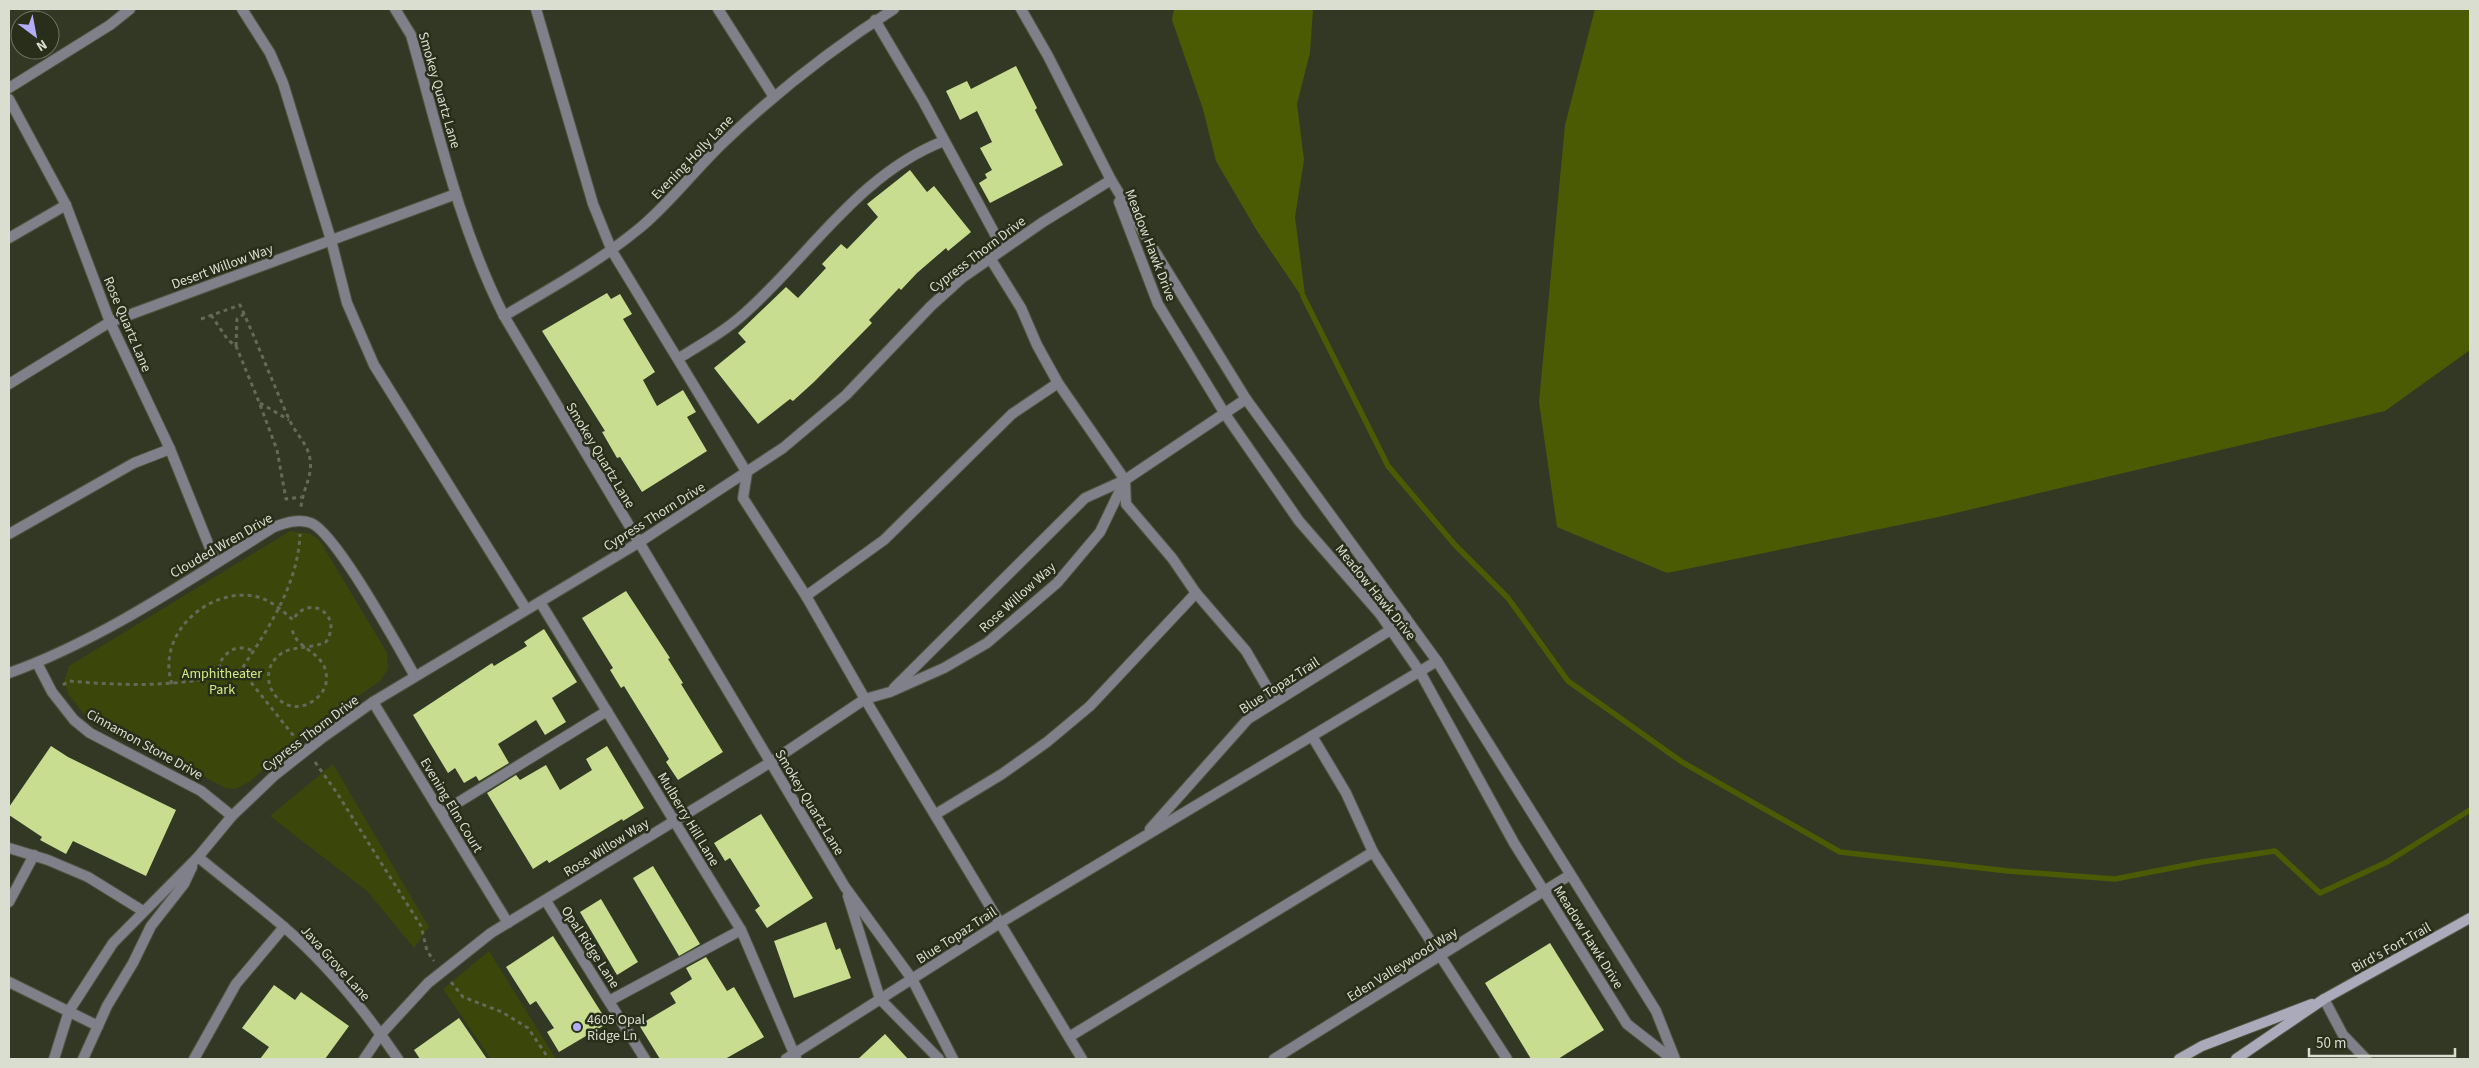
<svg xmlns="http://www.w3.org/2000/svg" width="2479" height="1068" viewBox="0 0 2479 1068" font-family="'Source Sans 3',sans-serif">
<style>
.green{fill:#3a460a}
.water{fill:#4b5b04}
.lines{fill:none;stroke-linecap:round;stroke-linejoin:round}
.stream{stroke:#4b5b04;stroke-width:5.5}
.building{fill:#c8dd8f}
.lane-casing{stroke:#505643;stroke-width:12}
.street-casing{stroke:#505643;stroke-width:12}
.secondary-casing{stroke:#505643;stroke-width:12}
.path{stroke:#656a58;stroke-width:3;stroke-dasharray:4 4;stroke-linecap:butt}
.lane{stroke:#80808a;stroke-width:10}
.street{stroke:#80808a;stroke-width:10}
.secondary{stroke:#abaabb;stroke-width:10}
.poi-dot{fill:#b3adf9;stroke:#292e1a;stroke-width:2}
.labels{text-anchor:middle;stroke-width:5;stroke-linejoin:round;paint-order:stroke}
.street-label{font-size:14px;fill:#daded1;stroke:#292e1a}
.park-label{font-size:14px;fill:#d3ed85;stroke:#292e1a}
.poi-label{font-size:14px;fill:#daded1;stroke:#292e1a;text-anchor:start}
</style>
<rect width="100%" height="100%" fill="#323824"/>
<g class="green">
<polygon points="290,531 311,534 320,541 383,646 387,653 388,669 379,682 312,727 249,782 235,789 225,788 124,733 97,724 84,714 69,695 64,682 69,666"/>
<polygon points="333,764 429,927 414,948 367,891 270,816"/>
<polygon points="489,951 556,1059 491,1059 443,989"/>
</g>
<g class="water">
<polygon points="1174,9 1313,9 1310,53 1297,104 1304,160 1295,217 1306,303 1257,231 1216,161 1203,109 1172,20"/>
<polygon points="1595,9 2470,9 2470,350 2385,411 1943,516 1667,573 1557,527 1539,402 1565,125"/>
</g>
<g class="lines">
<polyline class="stream" points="1303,296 1388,466 1455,545 1508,598 1568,681 1682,762 1840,852 2008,871 2115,879 2202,862 2275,851 2320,893 2387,862 2470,810"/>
</g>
<g class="building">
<polygon points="1016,66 1037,108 1035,110 1063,165 990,203 979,183 987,178 985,174 992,170 980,148 992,142 977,111 960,120 946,91 967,81 971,89"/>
<polygon points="910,170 927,192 934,186 971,232 948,251 946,248 917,273 901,290 899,288 869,320 872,323 814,382 793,401 790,399 758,424 714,368 746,342 738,333 786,287 798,298 826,268 822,264 841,244 847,249 878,217 867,204"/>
<polygon points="607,293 611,299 620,294 632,314 623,319 655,372 643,380 657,406 683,390 696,412 687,417 707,451 642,492 620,457 617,458 602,432 605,431 542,331"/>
<polygon points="626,591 670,658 668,659 683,683 681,684 723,752 678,780 666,762 669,759 624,686 621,688 610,670 613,668 582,618"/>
<polygon points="544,629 577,682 552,698 566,722 545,735 536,720 498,744 509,763 479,781 476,776 464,783 455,768 448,773 413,715 492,663 494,666 527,646 524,642"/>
<polygon points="51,746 68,757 176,810 146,876 73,841 66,854 40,840 42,837 9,815 9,807"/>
<polygon points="607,746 644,808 623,821 622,819 549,863 547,860 533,869 487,793 516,775 520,780 546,765 560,790 592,770 586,759"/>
<polygon points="761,814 813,898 767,928 755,910 760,906 730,858 725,861 714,843"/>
<polygon points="653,866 700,944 679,956 633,878"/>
<polygon points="601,899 638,962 617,975 580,912"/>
<polygon points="826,922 836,950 840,948 851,978 794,998 774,941"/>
<polygon points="553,936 608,1023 559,1052 547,1032 554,1028 536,1001 530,1005 506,967"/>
<polygon points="1550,943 1604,1030 1558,1059 1531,1059 1485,983"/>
<polygon points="706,957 727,991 734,987 764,1037 725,1059 660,1059 639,1025 676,1003 670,993 692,979 686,968"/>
<polygon points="274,985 295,1000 301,992 349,1026 325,1059 260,1059 269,1047 242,1028"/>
<polygon points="459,1018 487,1059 420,1059 414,1050"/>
<polygon points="885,1034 908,1059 858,1059"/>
</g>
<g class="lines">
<defs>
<g id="lane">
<polyline points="242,9 270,53 283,83 331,240 347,303 374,365 526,609"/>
<polyline points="536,9 593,204 612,251 747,473 743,498 806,596 865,699 1082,1059"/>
<polyline points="875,20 923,101 1003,249"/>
<polyline points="9,238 66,205"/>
<polyline points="990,258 1021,308 1037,345 1058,383 1125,480 1126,504 1172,558 1196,593 1246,651 1275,701"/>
<path d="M679,358C702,344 725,331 745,313C810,255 860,173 944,141"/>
<polyline points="9,534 134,463 170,449"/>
<polyline points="806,596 884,540 1012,414 1058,383"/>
<polyline points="1312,736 1346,793 1373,852 1507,1059"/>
<polyline points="441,813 607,711"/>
<polyline points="936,814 1002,774 1047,742 1090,706 1196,593"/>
<polyline points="9,848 48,860 88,877 143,911"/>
<polyline points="1544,891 1570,875"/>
<polyline points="9,902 34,855"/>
<polyline points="609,1001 741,930"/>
<polyline points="1069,1037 1373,852"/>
<polyline points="194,1059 236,984 284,927"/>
</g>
<g id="street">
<path d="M395,9L411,35C438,130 459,227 504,316L845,887L912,979L953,1059"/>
<polyline points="718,9 774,97"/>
<polyline points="1021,9 1048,56 1111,180 1246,399 1437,661 1656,1011 1675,1059"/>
<polyline points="9,88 110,25 130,9"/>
<polyline points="9,99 66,205 110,322 170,449 216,563"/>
<polyline points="1119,202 1158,304 1225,414 1299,521 1380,614 1420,672 1514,843 1627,1024 1672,1059"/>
<path d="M504,316C551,288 599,262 641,227C672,201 696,168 726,140C778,91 834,47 894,9"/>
<polyline points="9,384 110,322 456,194"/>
<polyline points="540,602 741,930 796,1058"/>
<polyline points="37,663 52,692 74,720 90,733 201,791 232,816"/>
<path d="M9,673C102,640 190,579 274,527C285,523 299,518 311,523C336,533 398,647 415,676"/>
<polyline points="894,688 1085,498 1125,480 1246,399"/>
<polyline points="373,702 508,923"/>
<polyline points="1150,829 1248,719 1392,629 1406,618"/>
<path d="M198,857C226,880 256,903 284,927C327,964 366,1012 398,1059"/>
<polyline points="848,896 880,999 939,1059"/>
<polyline points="546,901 645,1059"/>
<polyline points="9,982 98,1026"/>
<polyline points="2324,999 2343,1035 2366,1059"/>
<polyline points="54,1059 69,1011 113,943 198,857 232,816 275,775 322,738 373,702 638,543 783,448 846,395 931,306 962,278 1043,222 1111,180"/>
<polyline points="83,1059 107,1006 133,963 151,926 184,884 192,867"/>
<polyline points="364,1059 381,1034 428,983 491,933 771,762 865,699 890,692 944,668 987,643 1057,583 1100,532 1125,480"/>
<polyline points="786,1059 1000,923 1437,661"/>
<polyline points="1274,1059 1544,891"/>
</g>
<g id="secondary">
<polyline points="2179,1059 2202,1046 2312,1004"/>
<polyline points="2236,1059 2324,999 2470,918"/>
</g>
</defs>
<use href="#lane" class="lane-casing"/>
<use href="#street" class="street-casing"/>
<use href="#secondary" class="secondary-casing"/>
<g class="path">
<polyline points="211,315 228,340 236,346 259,402 277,450 286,499 301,497"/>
<path d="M201,319L240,305C257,342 272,381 289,419C295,433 308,444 310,459C313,477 302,490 301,508"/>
<polyline points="236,346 237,319 244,314"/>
<polyline points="260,403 289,420"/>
<polyline points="241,670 297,740"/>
<path d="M223,676L219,664C228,649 238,644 253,651"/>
<path d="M172,684C155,634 210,585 258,597C272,601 283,611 293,620C308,593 344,614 326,642C311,649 293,646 282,653C250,674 281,723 313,701C319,697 325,690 326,683C331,651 293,651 292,627"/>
<path d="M63,685L69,681C127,686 185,688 241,670C268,629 298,585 300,534"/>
<polyline points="315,762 337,793 421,926 427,951 434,961"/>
<polyline points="451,982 463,997 502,1012 528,1028 549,1059"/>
</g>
<use href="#lane" class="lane"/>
<use href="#street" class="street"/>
<use href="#secondary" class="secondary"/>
</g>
<circle class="poi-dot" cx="577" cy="1027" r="5"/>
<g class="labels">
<g class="street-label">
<text transform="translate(440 90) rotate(74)" y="5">Smokey Quartz Lane</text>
<text transform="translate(692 157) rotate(-46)" y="5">Evening Holly Lane</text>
<text transform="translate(1151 245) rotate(69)" y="5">Meadow Hawk Drive</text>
<text transform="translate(977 254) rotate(-37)" y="5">Cypress Thorn Drive</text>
<text transform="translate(222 266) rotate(-20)" y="5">Desert Willow Way</text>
<text transform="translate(128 324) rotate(67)" y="5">Rose Quartz Lane</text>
<text transform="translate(601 455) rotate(59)" y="5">Smokey Quartz Lane</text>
<text transform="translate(654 516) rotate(-32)" y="5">Cypress Thorn Drive</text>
<text transform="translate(221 545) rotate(-30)" y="5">Clouded Wren Drive</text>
<text transform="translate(1376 592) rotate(51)" y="5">Meadow Hawk Drive</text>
<text transform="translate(1017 597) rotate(-42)" y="5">Rose Willow Way</text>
<text transform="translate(1279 685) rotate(-33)" y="5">Blue Topaz Trail</text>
<text transform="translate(310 733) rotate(-37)" y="5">Cypress Thorn Drive</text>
<text transform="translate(145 744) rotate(29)" y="5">Cinnamon Stone Drive</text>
<text transform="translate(810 802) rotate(59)" y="5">Smokey Quartz Lane</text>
<text transform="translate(452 805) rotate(59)" y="5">Evening Elm Court</text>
<text transform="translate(689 819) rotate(59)" y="5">Mulberry Hill Lane</text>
<text transform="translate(606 847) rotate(-32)" y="5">Rose Willow Way</text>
<text transform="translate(956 935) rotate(-33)" y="5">Blue Topaz Trail</text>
<text transform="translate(1589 937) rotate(58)" y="5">Meadow Hawk Drive</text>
<text transform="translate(591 947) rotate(57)" y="5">Opal Ridge Lane</text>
<text transform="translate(2391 947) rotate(-29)" y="5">Bird's Fort Trail</text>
<text transform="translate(336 963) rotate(48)" y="5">Java Grove Lane</text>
<text transform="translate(1402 964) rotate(-32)" y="5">Eden Valleywood Way</text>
</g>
<g class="park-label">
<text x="222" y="678">Amphitheater<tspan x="222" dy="16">Park</tspan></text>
</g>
<g class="poi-label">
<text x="587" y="1024">4605 Opal<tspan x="587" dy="16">Ridge Ln</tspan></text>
</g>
</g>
<rect width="2479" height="1068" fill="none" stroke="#daded1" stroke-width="20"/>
<g transform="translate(35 35) rotate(148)"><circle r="24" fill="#292e1a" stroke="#707463"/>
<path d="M0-4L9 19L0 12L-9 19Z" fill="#b3adf9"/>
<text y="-8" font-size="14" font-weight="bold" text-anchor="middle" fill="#daded1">N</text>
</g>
<path d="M2309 1048v8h146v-8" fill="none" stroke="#daded1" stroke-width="2.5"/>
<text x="2316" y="1048" font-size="15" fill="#daded1" stroke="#292e1a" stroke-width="4" paint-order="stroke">50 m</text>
</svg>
